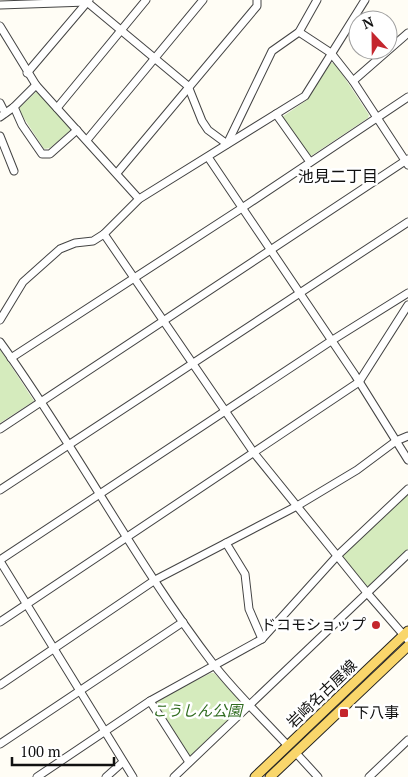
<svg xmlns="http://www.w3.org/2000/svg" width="408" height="777" viewBox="0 0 408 777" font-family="'PT Serif','Noto Sans JP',serif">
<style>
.green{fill:#d5ebbd}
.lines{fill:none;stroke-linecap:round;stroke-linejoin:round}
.minor-casing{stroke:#444;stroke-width:9}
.major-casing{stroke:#222;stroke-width:11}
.minor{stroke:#fff;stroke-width:7}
.major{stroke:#f9d66b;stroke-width:9}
.poi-dot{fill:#c4262e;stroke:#fff;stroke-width:2}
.labels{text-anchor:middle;stroke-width:5;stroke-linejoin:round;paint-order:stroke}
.poi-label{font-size:15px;fill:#111;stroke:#fff;text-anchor:end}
.street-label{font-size:15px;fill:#111;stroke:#fff}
.park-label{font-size:15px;font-style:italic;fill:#2f6b1f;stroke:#fff}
.neighbourhood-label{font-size:16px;fill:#111;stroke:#fff}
</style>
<rect width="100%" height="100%" fill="#fffdf5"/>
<g class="green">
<polygon points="330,63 335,63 369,115 368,118 311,156 308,156 282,117 307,100"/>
<polygon points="38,90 73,128 50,148 44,149 18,109"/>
<polygon points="0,349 34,401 0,423"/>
<polygon points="408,493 408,549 370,586 366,586 342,556"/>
<polygon points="211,673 214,673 244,705 191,755 188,755 155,703 157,700"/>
</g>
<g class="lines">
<defs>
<g id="minor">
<polyline points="0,5 87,2 188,86 202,121 208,130 227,144 272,51 299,32 317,0"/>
<polyline points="0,26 36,85 139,199"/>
<polyline points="299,32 331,53 353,81 408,165"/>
<polyline points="27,73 89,0"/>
<polyline points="353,81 408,33"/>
<polyline points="0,103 5,113"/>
<polyline points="14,107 22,125 42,154 50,154 77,130"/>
<polyline points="57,108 146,0"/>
<polyline points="276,114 310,162"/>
<polyline points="0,117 14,107 36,85"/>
<polyline points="0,136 14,171"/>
<polyline points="87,140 203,0"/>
<polyline points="208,157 355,375 408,460"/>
<polyline points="117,173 257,6 257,0"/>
<polyline points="104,234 254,453 368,594 408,640"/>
<polyline points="0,320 23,282 60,249 75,243 93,241 104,234 139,199 305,96 365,0"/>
<path d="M0,342C76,447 135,562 214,665C236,693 263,719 288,746"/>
<polyline points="11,358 242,208 408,97"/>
<polyline points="0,429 408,159"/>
<polyline points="0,490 408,222"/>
<polyline points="226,543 245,574 249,609 262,639"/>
<polyline points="0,560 331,341 408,293"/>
<polyline points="0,561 133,777"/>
<polyline points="0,622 359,382 408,305"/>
<polyline points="0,685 155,580 297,506 357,470 396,441 408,436"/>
<polyline points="150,701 189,762"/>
<polyline points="0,744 183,622"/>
<polyline points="296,753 318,777"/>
<polyline points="37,777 150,701 262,639 337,556 408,489"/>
<polyline points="106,777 123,762"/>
<polyline points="174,777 408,554"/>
<polyline points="369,777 408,740"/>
</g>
<g id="major">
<polyline points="255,777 408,631"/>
<polyline points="270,777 408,646"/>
</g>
</defs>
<use href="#minor" class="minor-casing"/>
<use href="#major" class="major-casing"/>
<use href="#minor" class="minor"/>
<use href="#major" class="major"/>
</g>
<g class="poi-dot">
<circle cx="376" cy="625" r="5"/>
<rect x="339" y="708" width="10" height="10" rx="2.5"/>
</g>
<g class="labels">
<g class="poi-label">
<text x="366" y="630">ドコモショップ</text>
<text x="354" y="718" text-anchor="start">下八事</text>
</g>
<g class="street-label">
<text transform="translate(322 694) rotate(-44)" y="5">岩崎名古屋線</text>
</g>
<g class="park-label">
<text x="197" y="716">こうしん公園</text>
</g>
<g class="neighbourhood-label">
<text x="338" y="182">池見二丁目</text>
</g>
</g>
<g transform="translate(373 35) rotate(338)"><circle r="24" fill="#ffffff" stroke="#a0a0a0"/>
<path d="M0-4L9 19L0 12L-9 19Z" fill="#c4262e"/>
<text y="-8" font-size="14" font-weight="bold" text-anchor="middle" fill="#111111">N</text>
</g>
<path d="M12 757v8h102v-8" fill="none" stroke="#111111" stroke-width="2.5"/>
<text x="20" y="757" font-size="15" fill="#111111" stroke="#ffffff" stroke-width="4" paint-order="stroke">100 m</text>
</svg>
